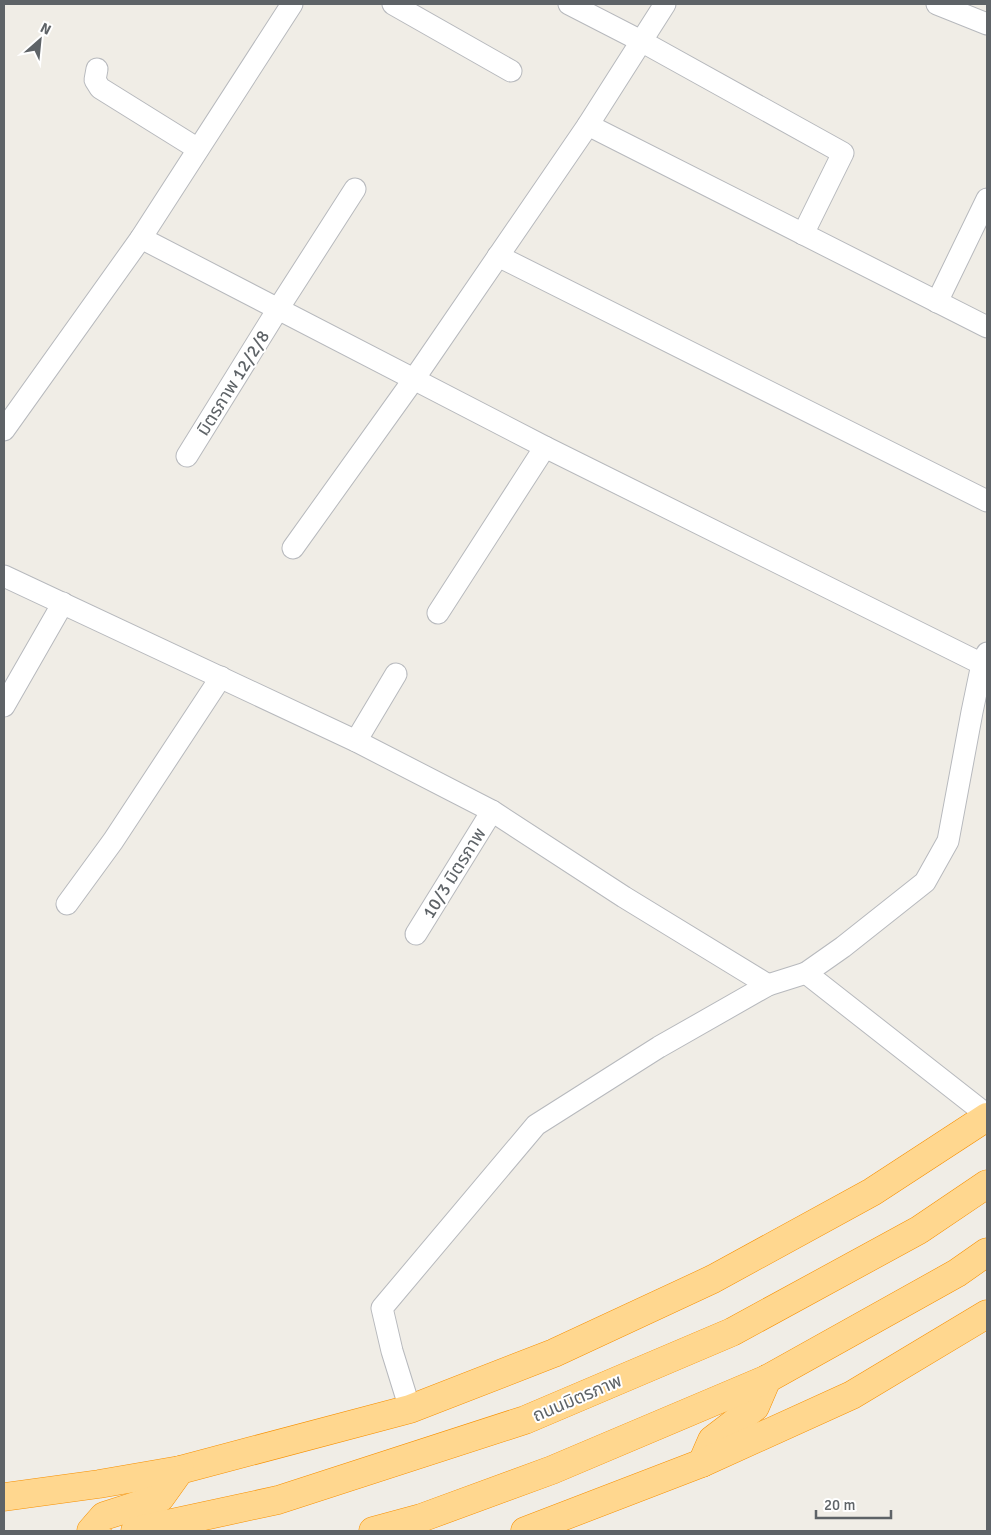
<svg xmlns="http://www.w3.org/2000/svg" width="991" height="1535" viewBox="0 0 991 1535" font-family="Signika,'Noto Sans Thai',sans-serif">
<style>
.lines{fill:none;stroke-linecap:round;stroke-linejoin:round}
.street-casing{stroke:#b7b9bd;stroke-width:23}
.highway-casing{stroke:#f79000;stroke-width:29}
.street{stroke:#fff;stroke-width:21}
.highway{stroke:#ffd78f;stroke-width:28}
.labels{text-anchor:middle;stroke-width:4;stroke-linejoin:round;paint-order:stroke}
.street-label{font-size:18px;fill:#5e6367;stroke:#fff}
</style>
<rect width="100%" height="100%" fill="#f0ede6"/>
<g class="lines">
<defs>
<g id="street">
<polyline points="393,4 511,71"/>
<polyline points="569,4 641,41 843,153 803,234"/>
<polyline points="937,4 987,24"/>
<polyline points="97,69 95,80 100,88 198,149"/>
<polyline points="588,125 987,327"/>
<polyline points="141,238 545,447 982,664"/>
<polyline points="498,256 987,501"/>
<polyline points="937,302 987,199"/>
<polyline points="4,430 141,238 292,4"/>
<polyline points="187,456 278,309 355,189"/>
<polyline points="293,548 414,379 588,125 665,4"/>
<polyline points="4,576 356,741 492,811 624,897 768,985"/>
<polyline points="438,613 545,447"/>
<polyline points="4,706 63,603"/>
<polyline points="356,741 396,674"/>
<polyline points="67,904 113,841 221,677"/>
<polyline points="416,934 492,811"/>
<polyline points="806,973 987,1115"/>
<polyline points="410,1409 392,1351 382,1308 536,1125 659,1047 768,985 806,973 843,947 925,882 948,841 972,712 982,664 987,653"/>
</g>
<g id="highway">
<polyline points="702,1463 712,1440 755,1407 767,1379"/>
<polyline points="4,1497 99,1484 180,1470 410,1409 554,1353 713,1279 872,1192 987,1117"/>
<polyline points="91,1531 104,1516 160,1498 180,1470"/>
<polyline points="135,1531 278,1500 525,1420 732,1332 919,1230 987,1184"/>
<polyline points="373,1531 421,1518 552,1470 767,1379 957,1273 987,1252"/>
<polyline points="525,1531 702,1463 852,1395 987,1314"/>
</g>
</defs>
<use href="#street" class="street-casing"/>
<use href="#highway" class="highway-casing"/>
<use href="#street" class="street"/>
<use href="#highway" class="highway"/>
</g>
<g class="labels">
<g class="street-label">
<text transform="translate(233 383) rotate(-58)" y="6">มิตรภาพ 12/2/8</text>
<text transform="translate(454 873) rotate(-58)" y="6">10/3 มิตรภาพ</text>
<text transform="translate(577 1398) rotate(-23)" y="6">ถนนมิตรภาพ</text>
</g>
</g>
<rect width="991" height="1535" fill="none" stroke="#5e6367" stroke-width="10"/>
<g transform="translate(40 40) rotate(27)" stroke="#ffffff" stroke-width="4" paint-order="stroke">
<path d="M0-4L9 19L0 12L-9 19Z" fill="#5e6367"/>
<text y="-8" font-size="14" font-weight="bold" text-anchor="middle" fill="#5e6367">N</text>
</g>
<path d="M816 1510v8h75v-8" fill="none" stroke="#5e6367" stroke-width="2.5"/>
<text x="824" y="1510" font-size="15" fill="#5e6367" stroke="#ffffff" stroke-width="4" paint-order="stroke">20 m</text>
</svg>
